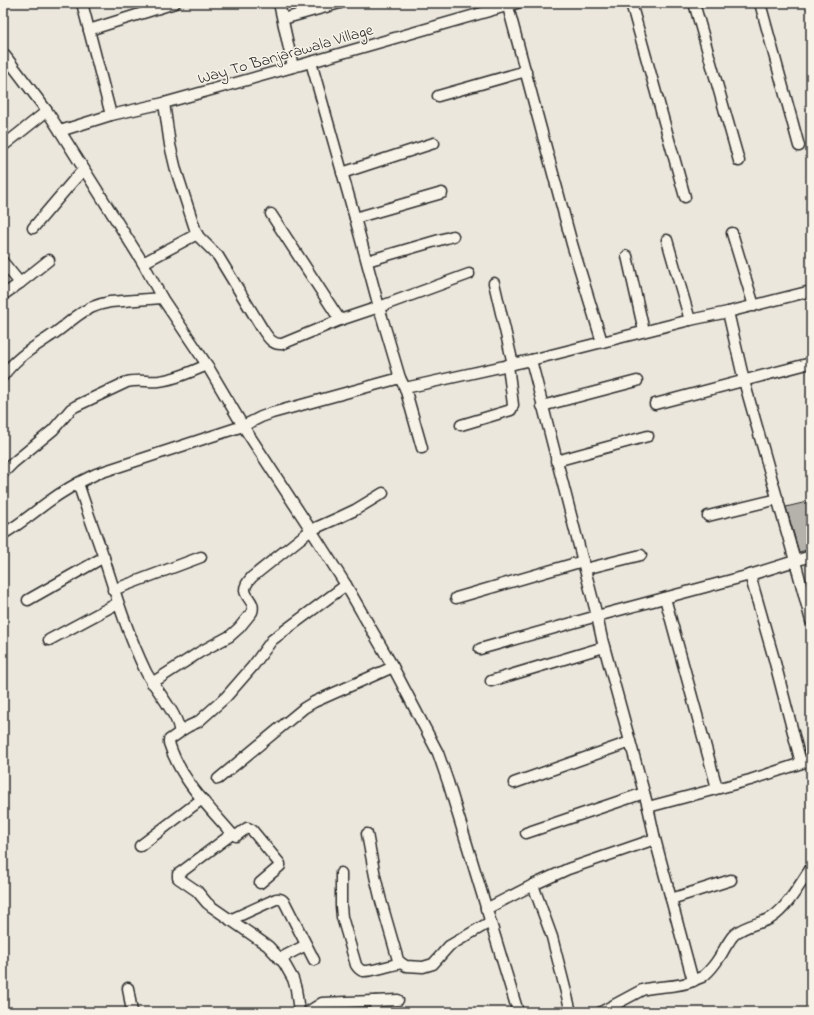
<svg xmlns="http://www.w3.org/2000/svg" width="814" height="1015" viewBox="0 0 814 1015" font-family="'Indie Flower',sans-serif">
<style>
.building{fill:#b5b2ab;stroke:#2b2b2b}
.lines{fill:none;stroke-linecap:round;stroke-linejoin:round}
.minor-casing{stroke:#2b2b2b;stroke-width:13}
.minor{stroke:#f7f3e8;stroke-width:10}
.labels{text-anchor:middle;stroke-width:3;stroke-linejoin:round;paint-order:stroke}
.street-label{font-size:16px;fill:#2b2b2b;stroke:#f7f3e8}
</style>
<rect width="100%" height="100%" fill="#ebe7dd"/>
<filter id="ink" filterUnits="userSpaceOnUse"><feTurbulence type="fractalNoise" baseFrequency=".025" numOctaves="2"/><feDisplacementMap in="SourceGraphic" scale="8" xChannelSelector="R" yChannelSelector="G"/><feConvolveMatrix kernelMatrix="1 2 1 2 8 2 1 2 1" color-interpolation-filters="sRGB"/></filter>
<g filter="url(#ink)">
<polygon class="building" points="811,501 811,549 799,552 786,507"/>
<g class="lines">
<defs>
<g id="minor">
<polyline points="82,3 111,115"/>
<polyline points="279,3 293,67"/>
<polyline points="507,3 572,244 602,342"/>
<polyline points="631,3 685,197"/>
<polyline points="694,3 739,161"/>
<polyline points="760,3 799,146"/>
<polyline points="283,19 340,3"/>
<polyline points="89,30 175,3"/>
<polyline points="3,53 47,111 60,131 143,263 162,298 207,365 243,426 311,530 346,585 393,667 426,730 438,753 448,782 518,1012"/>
<polyline points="311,62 355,218 379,307 400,378"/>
<polyline points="438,96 526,71"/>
<path d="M164,103L170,145L176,170L196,232L199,237L218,256L263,330C268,337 272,345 282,344L340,320L379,307L469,274"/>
<polyline points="60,131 111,115 164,103 311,62 517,3"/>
<polyline points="3,146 47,111"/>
<polyline points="342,173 434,143"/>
<polyline points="271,214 340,320"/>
<polyline points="355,218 442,193"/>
<polyline points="33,228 73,181 84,169"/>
<polyline points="732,233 754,306"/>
<polyline points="667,240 690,320"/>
<polyline points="627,256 644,331"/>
<polyline points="367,261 453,236"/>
<polyline points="3,262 20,283 49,260"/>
<polyline points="143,263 197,234"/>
<polyline points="494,283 513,364"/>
<polyline points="3,295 20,283"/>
<polyline points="728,312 744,381 795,561 811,621"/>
<path d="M531,360L597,616L602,639L648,807L655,839L693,981C677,988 659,985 642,990L601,1012"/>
<path d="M3,376C17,356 35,347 55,333C62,328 69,322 77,316C86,309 99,304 110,302L162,298"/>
<polyline points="405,388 422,448"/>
<polyline points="655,404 811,363"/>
<polyline points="542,406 637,381"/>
<polyline points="461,425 511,410 513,405 508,365"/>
<polyline points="556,461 648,436"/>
<path d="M3,473L13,463L53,430L71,409L76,406L127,382C138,379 148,382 159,381C175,379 191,372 207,365"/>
<path d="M78,483C86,508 95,532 104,558C116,596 128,635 146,672C153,686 182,719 179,733L169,740V743C180,779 208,806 232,834L236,836L247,828H248L252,830L280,864V866L260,883"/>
<polyline points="708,516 778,499"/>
<path d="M3,534C19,525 33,513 48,502C63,491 79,482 96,474L243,426L261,417L272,413L400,378L405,388L531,360L690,320L728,312L811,291"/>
<polyline points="585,569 641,555"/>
<polyline points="750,575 774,659 801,763"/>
<polyline points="113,590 201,557"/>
<polyline points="456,598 583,561"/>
<polyline points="665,598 717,788"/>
<polyline points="28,600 104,557"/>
<polyline points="49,640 118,603"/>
<polyline points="480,649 597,616 750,575 811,556"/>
<polyline points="491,681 604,647"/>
<path d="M152,683L200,652L230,636L239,628L252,612C257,597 234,596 252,577L311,530L338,518L355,510L383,493"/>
<polyline points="179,732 189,726 198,722 226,697 253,666 272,640 346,585"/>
<polyline points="218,779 304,708 314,702 393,667"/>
<polyline points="514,783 630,742"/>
<polyline points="648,807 750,780 811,760"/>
<polyline points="526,833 644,793"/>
<polyline points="232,834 180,873 178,874 178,878 197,891 207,903 212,907 268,946 284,963 293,979 296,989 299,1012"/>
<polyline points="367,834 375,876 381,901 398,960 401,963 406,966 423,967 433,964 449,946 490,922"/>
<polyline points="140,846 202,799"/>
<path d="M341,873V906L342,917L356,965C358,968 359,970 363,971C371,972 392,965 401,963"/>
<polyline points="671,899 731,880"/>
<polyline points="486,909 533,885"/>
<path d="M230,920L276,899C281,898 283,900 285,903L314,960"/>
<polyline points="279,959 306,945"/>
<path d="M693,981C696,979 699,978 702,977C711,971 721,956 726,946C729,942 731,937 735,934C745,925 760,924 771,918C787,908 800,884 811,868"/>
<polyline points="128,988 132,1012"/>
<polyline points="308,1012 322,1003 398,1000"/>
<polyline points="375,1012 376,1001"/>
<polyline points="571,1012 552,937 533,885 568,869 655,839"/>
</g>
</defs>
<use href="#minor" class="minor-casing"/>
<use href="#minor" class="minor"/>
</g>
</g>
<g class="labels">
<g class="street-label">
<text transform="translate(285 53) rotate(-16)" y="6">Way To Banjarawala Village</text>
</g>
</g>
<rect width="814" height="1015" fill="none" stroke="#f7f3e8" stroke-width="16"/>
<rect x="8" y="8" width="798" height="999" fill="none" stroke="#2b2b2b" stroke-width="1.5" filter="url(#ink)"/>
</svg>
